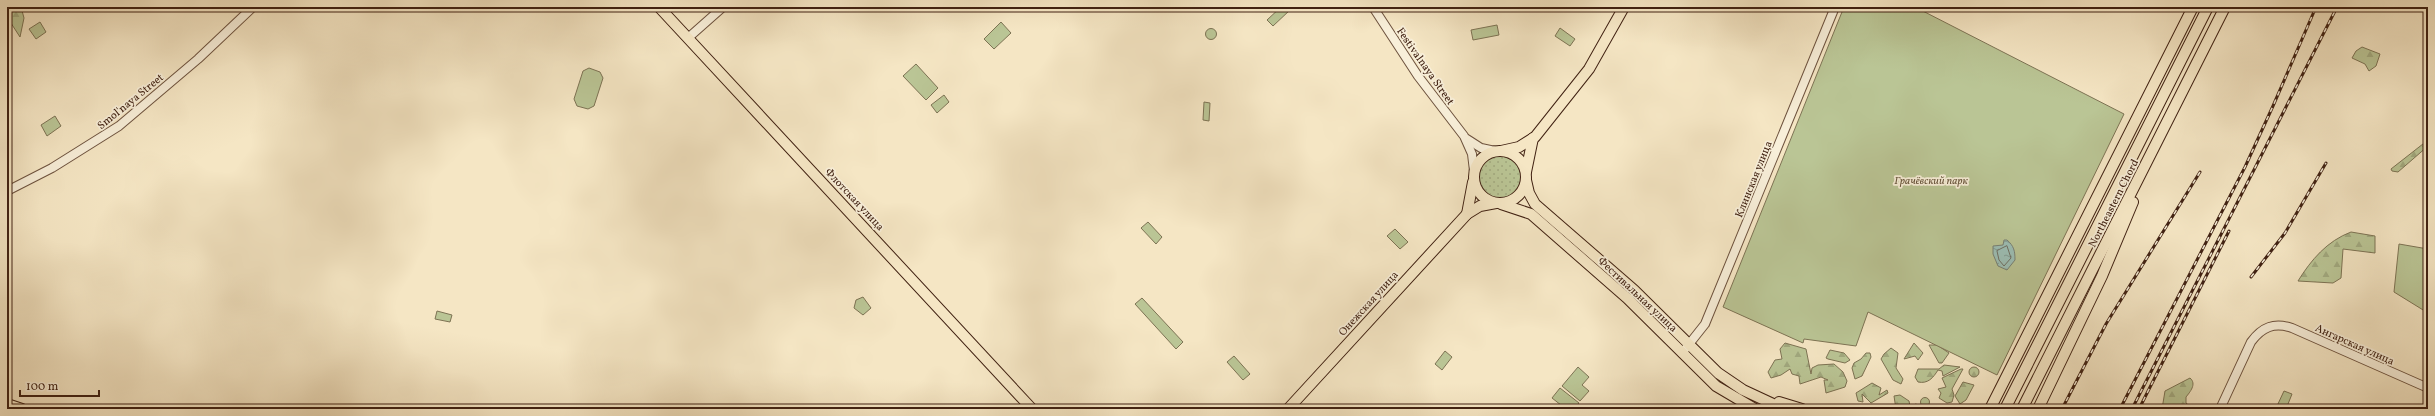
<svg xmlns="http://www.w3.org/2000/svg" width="2435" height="416" viewBox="0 0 2435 416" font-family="Vollkorn,serif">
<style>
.grass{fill:url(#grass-dots);stroke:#7d7354}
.forest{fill:url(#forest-firs);stroke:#7d7354}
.park{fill:#bac595;stroke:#7d7354}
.water{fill:url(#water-ripples);stroke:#778074}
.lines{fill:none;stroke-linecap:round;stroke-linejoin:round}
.shore{stroke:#6e7064;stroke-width:1}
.minor-casing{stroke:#6d523e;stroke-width:10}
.major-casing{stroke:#402112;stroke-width:12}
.minor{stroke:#f8efd9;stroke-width:8}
.major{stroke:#f5e6c4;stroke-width:10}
.rail-casing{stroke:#402112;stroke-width:3}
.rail{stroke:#f8efd9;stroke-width:1.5;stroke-dasharray:4.5;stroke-linecap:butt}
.labels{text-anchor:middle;stroke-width:3.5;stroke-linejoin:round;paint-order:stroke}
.street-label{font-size:11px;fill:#402112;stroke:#f8efd9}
.park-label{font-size:11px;font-style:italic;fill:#655239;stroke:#f8efd9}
</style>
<defs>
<pattern id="grass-dots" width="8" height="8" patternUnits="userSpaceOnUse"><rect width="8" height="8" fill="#bac595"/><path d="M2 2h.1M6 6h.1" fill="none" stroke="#a1a97f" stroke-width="1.8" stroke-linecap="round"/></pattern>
<pattern id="forest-firs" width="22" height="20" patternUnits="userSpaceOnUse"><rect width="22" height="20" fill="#bac595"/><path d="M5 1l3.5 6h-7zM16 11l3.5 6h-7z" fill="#a1a97f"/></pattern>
<pattern id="water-ripples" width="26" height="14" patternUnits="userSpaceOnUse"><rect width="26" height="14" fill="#9cbfb6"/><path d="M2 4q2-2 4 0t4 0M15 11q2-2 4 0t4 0" fill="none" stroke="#819b93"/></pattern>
</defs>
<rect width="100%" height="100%" fill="#f5e6c4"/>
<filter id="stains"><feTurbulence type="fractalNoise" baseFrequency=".005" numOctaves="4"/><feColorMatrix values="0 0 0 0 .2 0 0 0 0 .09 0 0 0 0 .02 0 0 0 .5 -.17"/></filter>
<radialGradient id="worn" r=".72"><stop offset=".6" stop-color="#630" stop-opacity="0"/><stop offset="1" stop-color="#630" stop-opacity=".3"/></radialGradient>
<circle class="grass" cx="1499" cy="178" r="22"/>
<g class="forest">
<polygon points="7,7 21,7 24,18 20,37 7,17"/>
<polygon points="2362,47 2380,54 2376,66 2369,71 2365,64 2352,58 2356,51"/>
<polygon points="2428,140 2428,146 2398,172 2392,171 2391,169"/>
<path d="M2351,232L2375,236V253L2343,249L2341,278L2333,283L2298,281C2311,260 2327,241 2351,232Z"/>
<polygon points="1785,343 1806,349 1811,374 1812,368 1818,365 1834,364 1843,372 1847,381 1845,387 1826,393 1824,380 1828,380 1821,377 1800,384 1799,376 1792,374 1790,369 1781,375 1771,378 1768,372 1775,360 1782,359 1780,349"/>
<polygon points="1914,343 1923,353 1918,360 1915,356 1904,359"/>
<polygon points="1929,345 1937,345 1949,353 1942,363 1939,363"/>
<polygon points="1891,348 1898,353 1896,368 1903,379 1901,384 1893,380 1881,359 1884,354"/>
<polygon points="1830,350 1844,353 1850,360 1845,363 1828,359 1826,358"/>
<polygon points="1866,353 1870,353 1871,357 1862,376 1855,379 1852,368 1854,363 1861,359"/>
<path d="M1944,365L1960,367L1943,376L1942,371L1938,370C1933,378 1928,384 1918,382L1915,377L1918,369H1939Z"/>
<circle cx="1974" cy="372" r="5"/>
<polygon points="1961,369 1963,369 1952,389 1954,395 1952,402 1947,403 1939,398 1941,393 1938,389 1946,387 1942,378"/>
<path d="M2190,378C2197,384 2190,392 2186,397V403L2193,409H2162L2165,391Z"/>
<polygon points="1963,382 1974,385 1966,400 1960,404 1955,396"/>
<polygon points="1872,383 1881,388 1879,395 1887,390 1888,393 1871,403 1862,394 1863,402 1858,401 1856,393"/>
<polygon points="1900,395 1909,401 1910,406 1916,404 1921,407 1896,409 1894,396"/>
<circle cx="1925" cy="402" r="4.5"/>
</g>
<g class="park">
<polygon points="1281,7 1287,7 1290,10 1273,26 1267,20"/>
<polygon points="1844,7 1915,7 2124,114 1997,375 1868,312 1856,346 1804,339 1803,343 1723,307"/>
<polygon points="40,22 46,32 36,39 29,29"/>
<polygon points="1001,22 1011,33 994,49 984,39"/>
<polygon points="1497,25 1499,35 1473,40 1471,30"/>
<polygon points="1560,28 1575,39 1570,46 1555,36"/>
<circle cx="1211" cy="34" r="5.5"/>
<polygon points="916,64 938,88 926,100 903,76"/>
<polygon points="589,68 600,72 603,78 594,106 588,109 577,106 574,99 583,71"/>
<polygon points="944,95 949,102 937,113 931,105"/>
<polygon points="1204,102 1210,103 1209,121 1203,120"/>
<polygon points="55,116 61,126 47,136 41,125"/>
<polygon points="1148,222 1162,237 1156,244 1141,228"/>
<polygon points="1395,229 1408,242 1400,249 1387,236"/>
<polygon points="2399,244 2428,249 2428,313 2394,292"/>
<polygon points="863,297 871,308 863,315 854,308 856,300"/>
<polygon points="1142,298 1183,342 1176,349 1135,304"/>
<polygon points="437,311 452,315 450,322 435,319"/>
<polygon points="1445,351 1452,357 1442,370 1435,364"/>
<polygon points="1234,356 1250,374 1243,380 1227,362"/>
<polygon points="1578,367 1589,377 1582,385 1589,391 1580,401 1562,386"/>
<polygon points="1560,388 1579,403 1574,409 1566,409 1552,398"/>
<polygon points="2284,391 2292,394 2286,409 2277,406"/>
</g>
<path class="water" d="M2004,240H2007C2014,246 2015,251 2015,260L2007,270L1998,266L1993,254V246L2003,245Z"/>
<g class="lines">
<polygon class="shore" points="2007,246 2011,258 2004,266 1999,260 1997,251"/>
<defs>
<g id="minor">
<polyline points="1373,7 1418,76 1464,136 1472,154 1474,171"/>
<polyline points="688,38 723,7"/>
<polyline points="1467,139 1481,148 1495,151"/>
<polyline points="7,191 52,168 119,126 198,59 253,7"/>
<polyline points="1682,353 1705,324 1835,7"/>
<path d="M2220,409L2251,342C2262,327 2274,322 2292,328L2428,388"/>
</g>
<g id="major">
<polyline points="659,7 1032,409"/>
<circle cx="1500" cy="177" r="26"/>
<polyline points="1501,151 1519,147 1535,137 1589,69 1624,7"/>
<polyline points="1526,172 1533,138"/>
<polyline points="1526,180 1529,193 1535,204 1634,290 1718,373 1743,390 1784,409"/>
<polyline points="1501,204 1531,214 1627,298 1716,386 1755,409"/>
<polyline points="1467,214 1473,182"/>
<polyline points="1779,402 1802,409"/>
<polyline points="7,404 22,409"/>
<polyline points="1288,409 1467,214 1480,206 1496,203"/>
<polyline points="1990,409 2193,7"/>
<polyline points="2005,409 2208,7"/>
<polyline points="2022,409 2225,7"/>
<polyline points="2038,409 2102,276 2133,202"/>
</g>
</defs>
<use href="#minor" class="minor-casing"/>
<use href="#major" class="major-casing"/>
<use href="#minor" class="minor"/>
<use href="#major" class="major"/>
<defs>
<g id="rail">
<polyline points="2251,277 2285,233 2326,163"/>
<polyline points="2062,409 2106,324 2200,172"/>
<polyline points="2120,409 2245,167 2273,106 2316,7"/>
<polyline points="2132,409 2337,7"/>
<polyline points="2139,409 2229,231"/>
</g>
</defs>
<use href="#rail" class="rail-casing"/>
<use href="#rail" class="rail"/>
</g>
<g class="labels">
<g class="street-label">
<text transform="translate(1426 66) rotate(55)" y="4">Festivalnaya Street</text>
<text transform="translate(130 101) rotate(-39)" y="4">Smol'naya Street</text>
<text transform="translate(1753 179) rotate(-68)" y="4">Клинская улица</text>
<text transform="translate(855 199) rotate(47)" y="4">Флотская улица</text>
<text transform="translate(2113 203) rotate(-63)" y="4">Northeastern Chord</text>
<text transform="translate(1638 294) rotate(43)" y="4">Фестивальная улица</text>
<text transform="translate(1368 303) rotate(-48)" y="4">Онежская улица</text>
<text transform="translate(2355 344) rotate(24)" y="4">Ангарская улица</text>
</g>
<g class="park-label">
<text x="1931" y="184">Грачёвский парк</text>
</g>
</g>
<rect width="2435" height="416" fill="none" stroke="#f5e6c4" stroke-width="24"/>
<rect x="8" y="8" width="2419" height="400" fill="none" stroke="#402112" stroke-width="2"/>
<rect x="12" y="12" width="2411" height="392" fill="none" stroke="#402112"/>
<path d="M20 390v6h79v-6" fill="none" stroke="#402112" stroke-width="2"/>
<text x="26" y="390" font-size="12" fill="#402112" stroke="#f8efd9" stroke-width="3" paint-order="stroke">100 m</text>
<rect width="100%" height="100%" filter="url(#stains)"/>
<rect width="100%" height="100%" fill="url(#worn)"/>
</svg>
